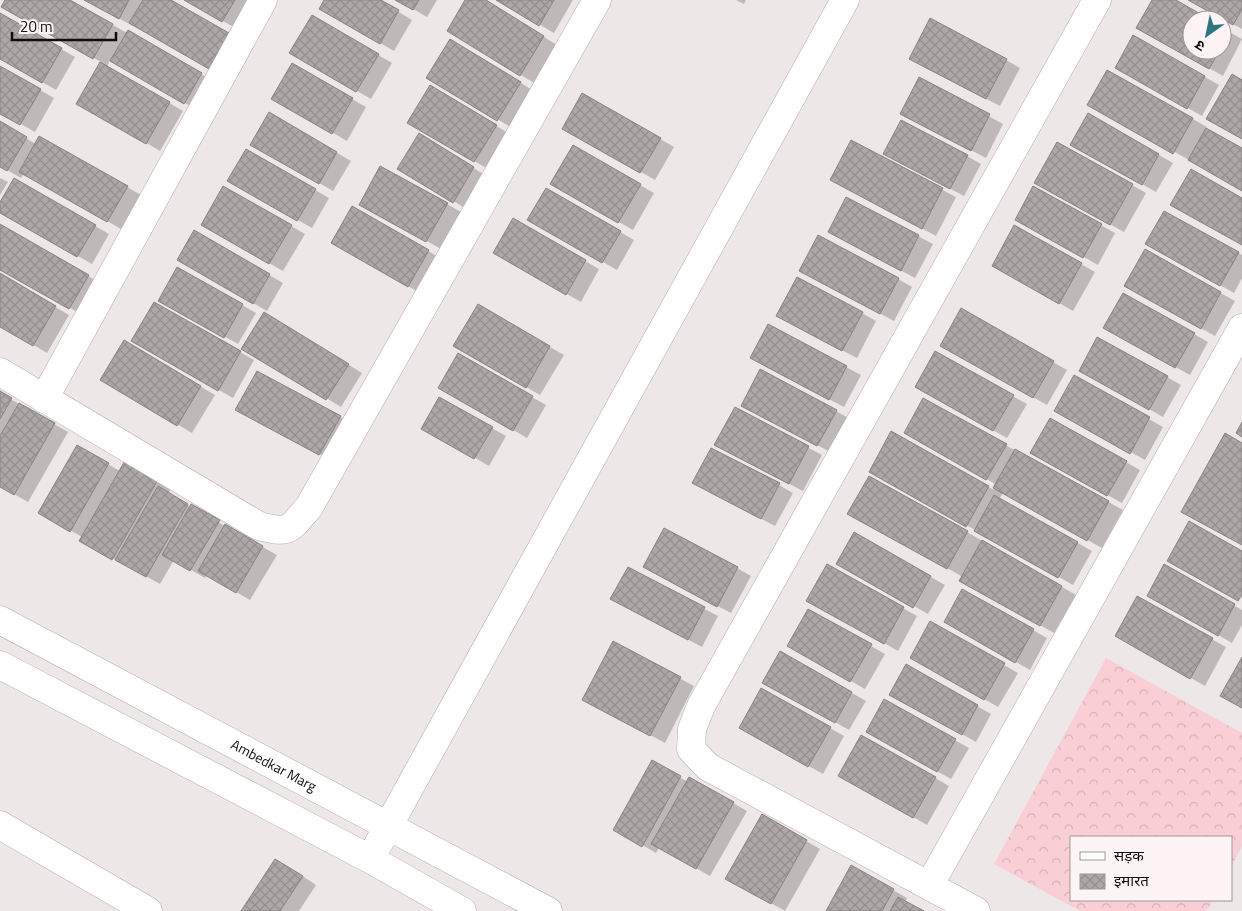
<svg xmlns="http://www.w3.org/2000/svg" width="1242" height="911" viewBox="0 0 1242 911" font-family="'Titillium Web','Noto Sans Devanagari',sans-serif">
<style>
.forest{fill:url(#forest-crowns)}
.shadow{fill:#0003}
.building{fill:url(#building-cross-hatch);stroke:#898383}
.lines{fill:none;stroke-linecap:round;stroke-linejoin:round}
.minor-casing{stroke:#b4adad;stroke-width:29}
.tertiary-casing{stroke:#b4adad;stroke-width:29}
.minor{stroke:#fff;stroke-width:28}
.tertiary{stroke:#fff;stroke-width:28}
.labels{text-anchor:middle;stroke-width:5;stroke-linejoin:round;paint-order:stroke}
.street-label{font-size:14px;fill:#0f0d0d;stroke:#fcf4f5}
</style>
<defs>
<pattern id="forest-crowns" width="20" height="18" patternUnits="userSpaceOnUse" patternTransform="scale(1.25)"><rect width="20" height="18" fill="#f9cfd5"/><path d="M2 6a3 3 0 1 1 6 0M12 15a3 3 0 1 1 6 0" fill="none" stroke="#d4b1b6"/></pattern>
<pattern id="building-cross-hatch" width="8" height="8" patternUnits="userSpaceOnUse" patternTransform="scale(1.25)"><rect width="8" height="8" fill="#aea7a8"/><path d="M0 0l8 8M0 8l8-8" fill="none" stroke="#948f8f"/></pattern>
</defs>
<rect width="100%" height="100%" fill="#eee7e8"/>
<polygon class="forest" points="1106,658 1242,733 1242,846 1231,867 1231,837 1071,837 1071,900 1213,900 1207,911 1080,911 994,864"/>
<g class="shadow">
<polygon points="7,0 68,0 215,82 199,111 110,60 107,67 183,111 160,151 78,103 101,62 3,7"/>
<polygon points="85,0 169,0 242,42 223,75 134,25 133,26"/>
<polygon points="186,0 254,0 237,29"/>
<polygon points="326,0 379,0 412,20 394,51 321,9"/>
<polygon points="397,0 437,0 427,17"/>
<polygon points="467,0 484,0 557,45 534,83 521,75"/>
<polygon points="498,0 573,0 554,33"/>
<polygon points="736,0 746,0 744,4"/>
<polygon points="1153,0 1173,0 1208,20 1192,20 1192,50 1222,50 1222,28 1242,39 1223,76 1138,28"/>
<polygon points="1190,0 1242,0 1242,29"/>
<polygon points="0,14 75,57 56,90 0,58"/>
<polygon points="312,17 392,63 371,99 291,53"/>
<polygon points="1134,37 1219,85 1202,116 1117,68"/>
<polygon points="464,48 534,91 512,128 428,77"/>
<polygon points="1006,60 1020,68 1000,106 924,67"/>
<polygon points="292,65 366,107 347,141 273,98"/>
<polygon points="0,67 54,98 35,132 0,112"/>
<polygon points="1108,71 1207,127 1205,129 1242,150 1242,189 1089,105"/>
<polygon points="920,79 1003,124 986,158 916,121"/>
<polygon points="430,87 510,134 488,169 409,123"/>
<polygon points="583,95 674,147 655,180 564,128"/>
<polygon points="270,114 351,161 333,191 252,144"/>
<polygon points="1088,115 1173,163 1156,192 1072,145"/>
<polygon points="0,123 36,144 40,138 141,195 121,229 24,173 21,178 0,166"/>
<polygon points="851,142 956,197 936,236 845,187"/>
<polygon points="433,143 488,177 468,210 399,168"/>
<polygon points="1058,143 1146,193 1124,232 1036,183"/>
<polygon points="573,147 654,193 633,230 552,184"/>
<polygon points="246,150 329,198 312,228 229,181"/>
<polygon points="967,156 981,164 964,196 899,162"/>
<polygon points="381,167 461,212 441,249 361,204"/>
<polygon points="0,178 8,182 0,195"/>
<polygon points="14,180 109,234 92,264 0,212 0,205"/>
<polygon points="224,187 305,234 283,271 202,225"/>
<polygon points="1034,188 1115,233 1098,265 1016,219"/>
<polygon points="546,189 634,240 617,270 529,220"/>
<polygon points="847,199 933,244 915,278 843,240"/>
<polygon points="353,208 442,259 422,294 333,243"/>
<polygon points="1165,212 1242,255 1242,278 1234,293 1147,244"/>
<polygon points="514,220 599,269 581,302 495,253"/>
<polygon points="0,225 102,284 84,316 0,268"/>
<polygon points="1015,227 1095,272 1073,311 993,265"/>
<polygon points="195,232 283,283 267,311 178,260"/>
<polygon points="1145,251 1235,301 1215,336 1126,286"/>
<polygon points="178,268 256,313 238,344 160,301"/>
<polygon points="0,275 69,315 47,353 0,325"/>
<polygon points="814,278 898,279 912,287 894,321"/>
<polygon points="1124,294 1208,342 1190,375 1105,328"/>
<polygon points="154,303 254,360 233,398 133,341"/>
<polygon points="478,306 564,355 540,395 455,346"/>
<polygon points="961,310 1067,370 1047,405 955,354"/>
<polygon points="862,313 876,321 857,358 791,324"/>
<polygon points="278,321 362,373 341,407 243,348"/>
<polygon points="768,326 861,375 844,407 765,366"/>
<polygon points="125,342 215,395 192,433 102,379"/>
<polygon points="935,353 1027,404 1007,438 917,387"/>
<polygon points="458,355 546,405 527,438 440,387"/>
<polygon points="1080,370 1167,377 1181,385 1163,417"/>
<polygon points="1074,377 1163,427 1145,460 1055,410"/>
<polygon points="0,393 68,432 28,502 0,486"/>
<polygon points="440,399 506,436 489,466 423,428"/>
<polygon points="924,400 1123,510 1102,548 1003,493 999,499 1092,551 1073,585 870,471 892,433 994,490 997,485 905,433"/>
<polygon points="735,409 822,455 803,491 730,453"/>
<polygon points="836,411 850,419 832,453 757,413"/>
<polygon points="251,417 340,417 354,425 334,462"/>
<polygon points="1050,420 1140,470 1122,503 1032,453"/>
<polygon points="77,447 120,471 173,485 168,494 277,555 250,600 207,575 205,578 174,560 160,584 80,540 82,537 40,513"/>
<polygon points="779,485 793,493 775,526 708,491"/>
<polygon points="849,513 967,532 1076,595 1054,633 961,580 963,577"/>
<polygon points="854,534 945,585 928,614 837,563"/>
<polygon points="827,566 917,616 898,651 808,600"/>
<polygon points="1165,566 1242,610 1242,625 1232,643 1148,595"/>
<polygon points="737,568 751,576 731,613 658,575"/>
<polygon points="628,569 718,616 702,647 626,607"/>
<polygon points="963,591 1047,638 1030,670 945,622"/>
<polygon points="1138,598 1226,647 1205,686 1117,636"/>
<polygon points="931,623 1018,673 998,707 912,658"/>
<polygon points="613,643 694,686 665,743 597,707"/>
<polygon points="788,645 871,646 885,654 865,689"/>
<polygon points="781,653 866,701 849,730 764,682"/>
<polygon points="906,666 991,714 976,742 890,694"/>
<polygon points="762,690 844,736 823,774 740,728"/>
<polygon points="885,701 969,748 951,779 867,732"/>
<polygon points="862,736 949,786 927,825 840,775"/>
<polygon points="652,762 688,782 689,778 747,811 710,876 659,848 656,853 614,829"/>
<polygon points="762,816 820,849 785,911 727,878"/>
<polygon points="852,867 907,898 905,902 921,911 827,911"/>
<polygon points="290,868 316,885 299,911 243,911"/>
</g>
<g class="building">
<polygon points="5,0 70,0 113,24 93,59 1,7"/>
<polygon points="84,0 129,0 119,19"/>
<polygon points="143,0 171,0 229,33 209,69 129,23"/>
<polygon points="184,0 235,0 222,22"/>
<polygon points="324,0 381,0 399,10 380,44 319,9"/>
<polygon points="395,0 419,0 413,10"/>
<polygon points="465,0 486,0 544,36 520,76 447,31"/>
<polygon points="496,0 554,0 539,26"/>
<polygon points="1152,0 1176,0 1211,20 1192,20 1192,50 1220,50 1209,69 1136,28"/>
<polygon points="1188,0 1242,0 1242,9 1233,25"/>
<polygon points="0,13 62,48 42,83 0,59"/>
<polygon points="312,15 379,54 356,92 289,53"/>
<polygon points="930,18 1007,59 986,99 909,59"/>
<polygon points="1222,26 1230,31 1222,46"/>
<polygon points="128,30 202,73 184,104 110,61"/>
<polygon points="1133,35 1205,76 1187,109 1115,68"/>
<polygon points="450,39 521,82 497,121 426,78"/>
<polygon points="100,62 170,102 146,144 76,104"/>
<polygon points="292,63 353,98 332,134 271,99"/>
<polygon points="0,66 41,89 20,125 0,114"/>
<polygon points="1107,70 1193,118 1173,154 1087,105"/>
<polygon points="1232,74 1242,80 1242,139 1206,119"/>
<polygon points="919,77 990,114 971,151 900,114"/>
<polygon points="430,85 497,125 474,162 407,123"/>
<polygon points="582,93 661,138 640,173 562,129"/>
<polygon points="269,112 337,152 319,184 250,145"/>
<polygon points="1088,113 1159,154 1142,185 1070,145"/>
<polygon points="901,120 968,155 950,189 883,154"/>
<polygon points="0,121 27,137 7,171 0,167"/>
<polygon points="1206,128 1242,148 1242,191 1188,160"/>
<polygon points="419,133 474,167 453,203 397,169"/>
<polygon points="39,136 128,186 107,222 19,172"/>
<polygon points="851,140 943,188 922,229 830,180"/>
<polygon points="1057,142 1133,184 1110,225 1034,183"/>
<polygon points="573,145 641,184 618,223 550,184"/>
<polygon points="246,149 316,189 297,221 227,181"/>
<polygon points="380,166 448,203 426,242 359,205"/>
<polygon points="1191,169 1242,198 1242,245 1170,205"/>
<polygon points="14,178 96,225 77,257 0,213 0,202"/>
<polygon points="223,186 292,225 269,264 201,225"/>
<polygon points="1033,186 1102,224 1083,258 1015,220"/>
<polygon points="546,188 621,231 602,263 527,220"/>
<polygon points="846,197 919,235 901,271 828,232"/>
<polygon points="352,206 429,250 408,287 331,243"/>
<polygon points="1164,211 1239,252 1220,286 1145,244"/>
<polygon points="513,218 586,260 566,295 493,253"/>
<polygon points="0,224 89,275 69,309 0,270"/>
<polygon points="1014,225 1082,263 1059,304 992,266"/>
<polygon points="194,230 270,274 253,304 177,260"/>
<polygon points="818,235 899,278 880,314 799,271"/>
<polygon points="1145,249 1221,292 1201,329 1124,286"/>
<polygon points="177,267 243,304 224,338 158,301"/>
<polygon points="0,273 56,306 33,346 0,327"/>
<polygon points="797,277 863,312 842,351 776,316"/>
<polygon points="1123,293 1195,333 1175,368 1103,328"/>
<polygon points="154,302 241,351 218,391 131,341"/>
<polygon points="478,304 550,346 526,388 453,346"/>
<polygon points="961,308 1054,361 1033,398 940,346"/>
<polygon points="264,312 349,364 326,400 241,349"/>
<polygon points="768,324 847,366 829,400 750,358"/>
<polygon points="1097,337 1168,376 1149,410 1079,371"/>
<polygon points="124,340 201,386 177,426 100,380"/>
<polygon points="935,351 1014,395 993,431 915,387"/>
<polygon points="458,353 533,396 513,431 438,388"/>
<polygon points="760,369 837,410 817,446 741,406"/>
<polygon points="257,371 341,416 319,455 235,410"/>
<polygon points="1074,375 1150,417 1130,454 1054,411"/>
<polygon points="0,391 12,398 0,419"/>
<polygon points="439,397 493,427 474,459 421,429"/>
<polygon points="923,398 1007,444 986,480 904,433"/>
<polygon points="19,403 55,423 14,495 0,487 0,436"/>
<polygon points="735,407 809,446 789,484 714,445"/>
<polygon points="1050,418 1127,461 1107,496 1030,453"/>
<polygon points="1242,422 1242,437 1236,433"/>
<polygon points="891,431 989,486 966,527 869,472"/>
<polygon points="1225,433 1242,443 1242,545 1181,512"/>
<polygon points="77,445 109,463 70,532 38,513"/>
<polygon points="711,448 780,483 761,519 692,483"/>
<polygon points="1015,449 1109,501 1087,541 993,488"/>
<polygon points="127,457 160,476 112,560 79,541"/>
<polygon points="869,476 968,531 947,569 847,514"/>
<polygon points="158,486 188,504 146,577 115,560"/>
<polygon points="994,495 1078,542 1058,578 974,531"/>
<polygon points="191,504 220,520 190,571 162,555"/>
<polygon points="1189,521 1242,551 1242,595 1238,601 1167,561"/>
<polygon points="225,524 263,546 236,593 198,571"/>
<polygon points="664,528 738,567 717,607 643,567"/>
<polygon points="854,532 931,576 913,608 836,564"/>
<polygon points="982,540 1062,586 1040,626 959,581"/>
<polygon points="827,564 904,607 884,644 806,601"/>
<polygon points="1164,564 1235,604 1218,636 1147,596"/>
<polygon points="628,567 705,607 688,640 610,599"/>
<polygon points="962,589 1034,629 1015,663 944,622"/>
<polygon points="1137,596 1213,638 1190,679 1115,636"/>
<polygon points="808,609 872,644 850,682 787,646"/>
<polygon points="930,621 1005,663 984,700 910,658"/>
<polygon points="613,641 681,677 650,736 582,700"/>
<polygon points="780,651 852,692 835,723 762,683"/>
<polygon points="1242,657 1242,708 1220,696"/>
<polygon points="906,664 978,705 962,735 889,695"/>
<polygon points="761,688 831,727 808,767 739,728"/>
<polygon points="884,699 956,739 937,772 866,732"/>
<polygon points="861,735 936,777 913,818 838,776"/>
<polygon points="652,760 681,776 642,847 613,830"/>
<polygon points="689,777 734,802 696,869 651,844"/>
<polygon points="762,814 807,840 771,904 725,879"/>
<polygon points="275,859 303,876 280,911 241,911"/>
<polygon points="851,865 894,889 882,911 826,911"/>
<polygon points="898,897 924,911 890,911"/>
</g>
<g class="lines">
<defs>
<g id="minor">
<path d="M0,372L259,526C290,534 289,530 309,507L597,0"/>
<polyline points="44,399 263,0"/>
<polyline points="0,825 148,911"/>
<polyline points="929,886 1242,328"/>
<polyline points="976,911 708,767 691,749 692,729 701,706 1097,0"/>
</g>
<g id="tertiary">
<path id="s1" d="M0,620L548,911"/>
<polyline points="0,665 370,859 462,911"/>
<polyline points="370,859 845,0"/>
</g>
</defs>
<use href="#minor" class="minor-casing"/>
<use href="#tertiary" class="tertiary-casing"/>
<use href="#minor" class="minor"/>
<use href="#tertiary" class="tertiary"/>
</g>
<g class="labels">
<g class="street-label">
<text dy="5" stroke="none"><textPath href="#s1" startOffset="310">Ambedkar Marg</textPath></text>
</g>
</g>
<rect x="1070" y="836" width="162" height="65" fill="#fcf4f5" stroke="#9d9898"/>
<rect x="1080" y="852" width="25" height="8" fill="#ffffff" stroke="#9d9898"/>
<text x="1114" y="861" font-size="15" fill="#0f0d0d">सड़क</text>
<rect x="1080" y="874" width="25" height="15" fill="url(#building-cross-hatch)" stroke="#9d9898"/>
<text x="1114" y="886" font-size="15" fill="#0f0d0d">इमारत</text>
<g transform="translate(1207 35) rotate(213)"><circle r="24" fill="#fcf4f5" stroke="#9d9898"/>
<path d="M0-4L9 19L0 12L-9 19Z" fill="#2e7581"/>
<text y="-8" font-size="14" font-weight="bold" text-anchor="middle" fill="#0f0d0d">उ</text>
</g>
<path d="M12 32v8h104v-8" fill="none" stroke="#0f0d0d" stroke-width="2.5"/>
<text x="20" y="32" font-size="15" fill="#0f0d0d" stroke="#fcf4f5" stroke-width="4" paint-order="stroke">20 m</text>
</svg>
